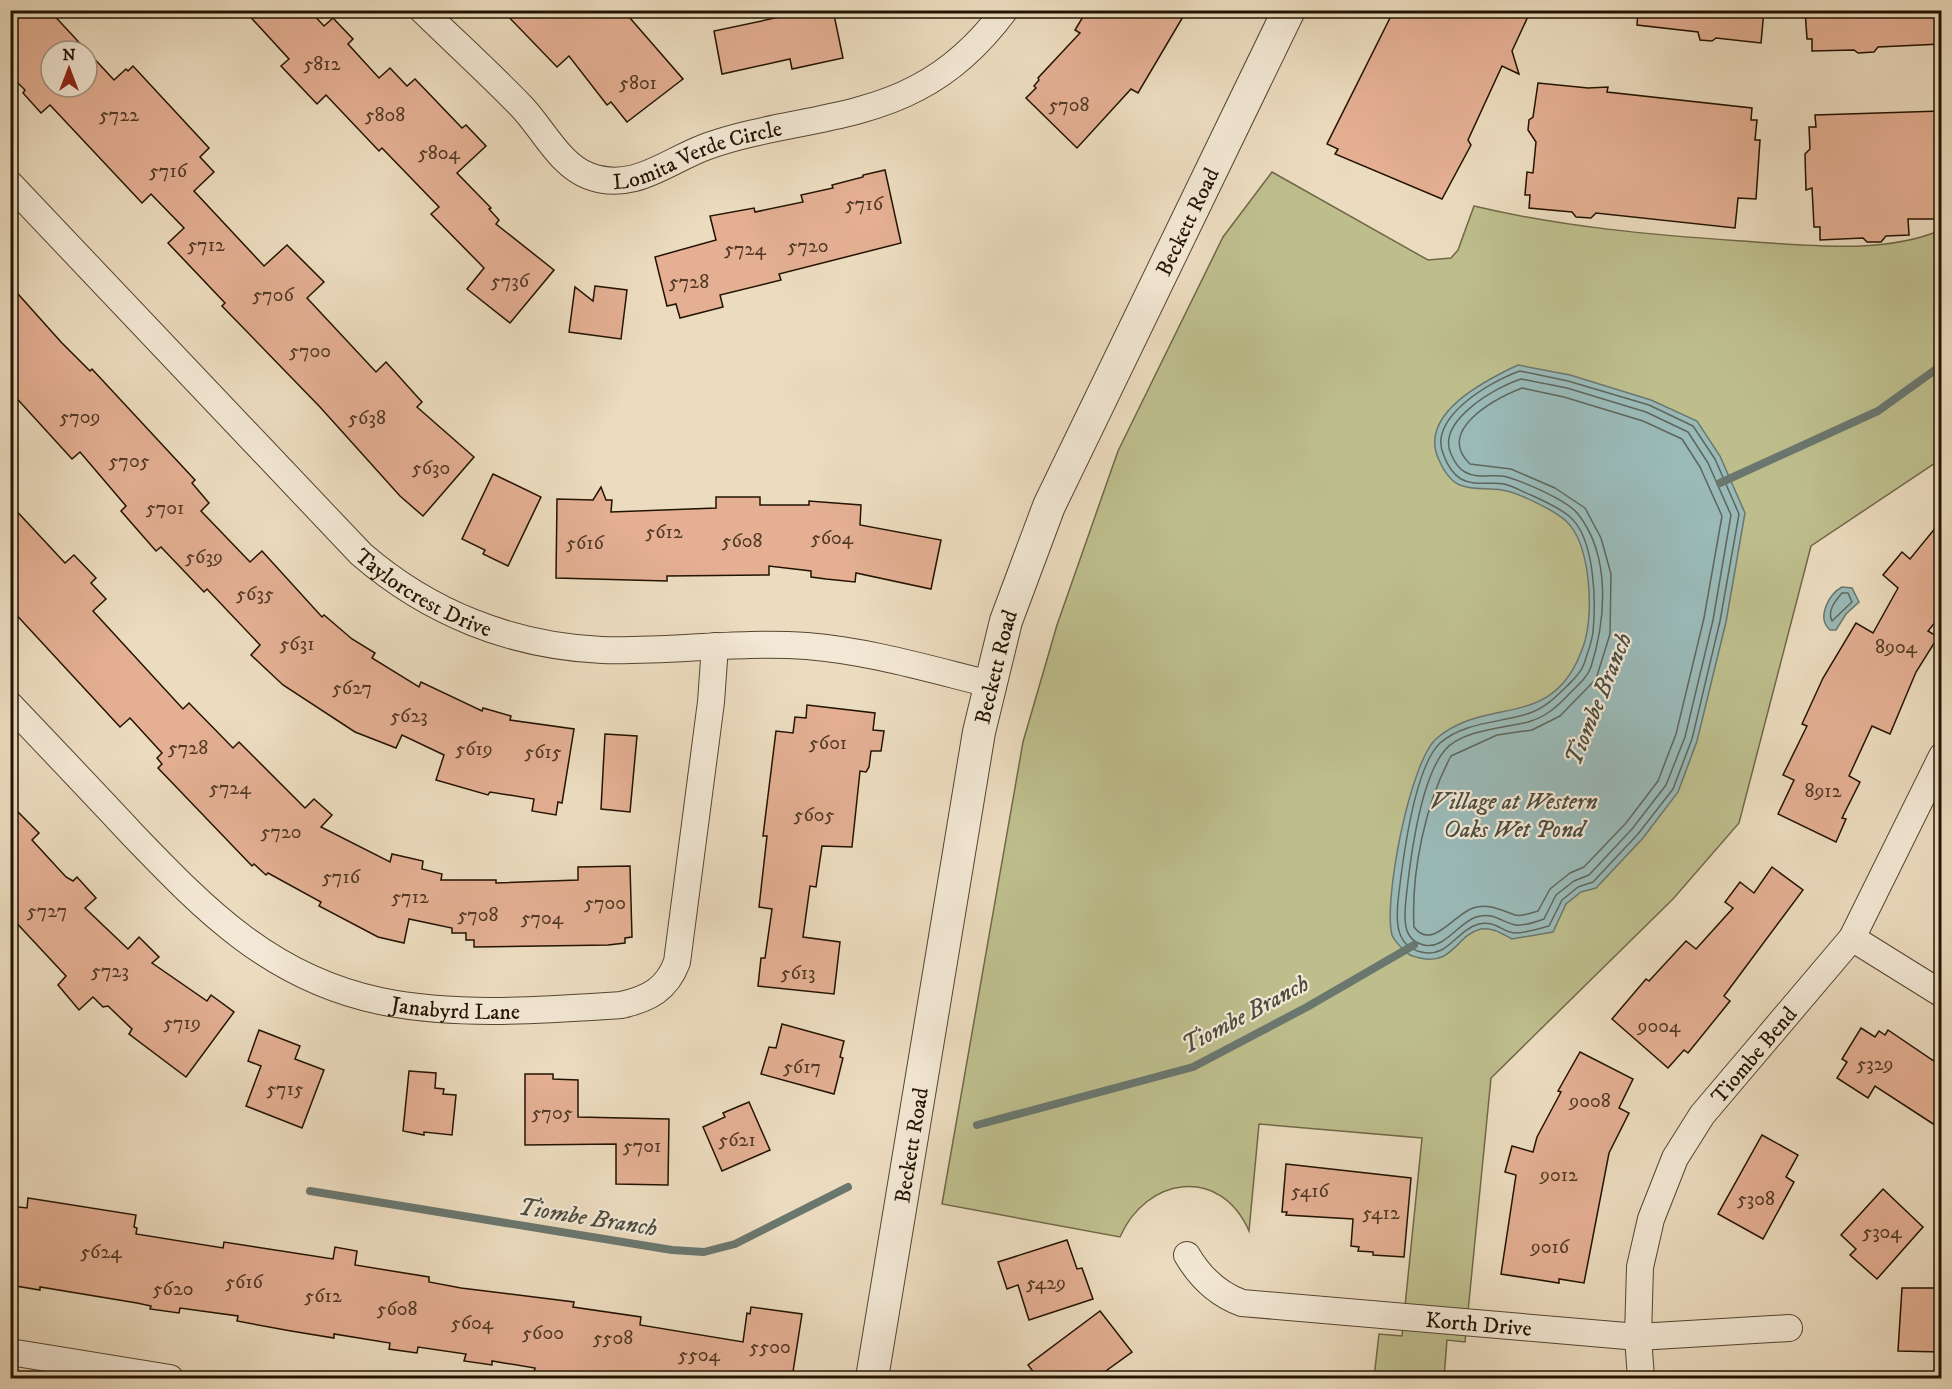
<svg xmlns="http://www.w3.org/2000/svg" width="1952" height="1389" viewBox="0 0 1952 1389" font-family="'IM FELL DW Pica',serif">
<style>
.green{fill:#bebe8d;stroke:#706847;stroke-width:1.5}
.water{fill:#9abab8;stroke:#6a776f;stroke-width:1.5}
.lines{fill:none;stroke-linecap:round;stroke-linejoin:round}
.shore{stroke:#5e665c;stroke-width:1.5}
.stream{stroke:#6a776f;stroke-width:8}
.building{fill:#e4af93;stroke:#221301;stroke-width:1.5;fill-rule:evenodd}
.minor-casing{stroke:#544530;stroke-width:28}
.tertiary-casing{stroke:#544530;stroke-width:34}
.minor{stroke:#f3e8d5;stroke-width:26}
.tertiary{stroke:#f3e8d5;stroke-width:32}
.labels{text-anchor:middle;stroke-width:4.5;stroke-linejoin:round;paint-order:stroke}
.number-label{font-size:20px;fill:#523a26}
.street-label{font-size:22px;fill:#221301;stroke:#f3e8d5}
.water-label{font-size:24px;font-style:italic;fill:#4c4d41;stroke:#f3e8d5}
</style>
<rect width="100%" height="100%" fill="#ecdcbf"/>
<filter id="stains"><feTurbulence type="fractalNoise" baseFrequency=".00333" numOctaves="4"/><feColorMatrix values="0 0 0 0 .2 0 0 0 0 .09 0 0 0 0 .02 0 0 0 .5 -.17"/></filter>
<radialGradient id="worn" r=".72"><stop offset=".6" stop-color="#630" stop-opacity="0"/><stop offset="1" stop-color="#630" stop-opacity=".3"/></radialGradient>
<path class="green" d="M1272,172L1428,260L1451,258L1458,250L1474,206C1562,227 1653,235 1742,241C1805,245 1883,255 1941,230V459L1811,546L1739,823L1673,899L1491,1078L1465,1342L1447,1340L1444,1378H1374L1379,1334L1402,1336L1422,1138L1259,1124L1249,1231C1220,1165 1146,1177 1120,1237L942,1204L1023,742L1057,625L1118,451L1223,237Z"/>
<g class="water">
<path d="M1518,365L1570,375L1651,400L1697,421L1720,456L1745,513L1726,622L1697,741L1678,792L1643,838L1596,888L1581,892L1566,904L1553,932L1512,939C1502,934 1493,927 1481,929C1456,935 1453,966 1420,958C1415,957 1410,956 1407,953C1402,949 1394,940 1392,935C1383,902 1410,760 1437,738C1490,694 1555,733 1584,644C1594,614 1591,544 1566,521C1554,510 1517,492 1502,490C1487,487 1474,491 1460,485C1450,481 1443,469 1439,460C1417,414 1486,380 1518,365Z"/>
<path d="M1842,587L1852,588L1859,602L1846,614L1836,630H1830C1816,618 1829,594 1842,587Z"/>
</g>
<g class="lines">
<g class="shore">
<path d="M1520,371L1568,381L1649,405L1693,426L1715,459L1739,514L1720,621L1692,739L1673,789L1638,834L1593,882L1578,887L1562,900L1549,926C1538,929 1526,933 1515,933C1503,932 1494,920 1479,924C1456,930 1448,959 1421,952C1396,946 1396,922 1398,901C1402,865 1414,768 1440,743C1464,722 1499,723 1527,714C1543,709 1554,699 1566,687C1573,680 1581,673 1584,664C1587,654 1592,642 1593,632C1596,601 1595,537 1569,516C1558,507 1544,501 1531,495C1523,492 1513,486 1504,484C1490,481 1475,487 1461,479C1453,474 1447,464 1444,456C1426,418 1491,381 1520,371Z"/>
<path d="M1521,379L1567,388L1646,412L1688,432L1708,463L1731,515L1713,620L1685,737L1666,785L1632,829L1589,875L1574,881L1556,895L1544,919C1536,922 1525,926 1516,925C1504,924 1494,911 1476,917C1458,923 1444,950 1424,945C1402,940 1404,918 1406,899C1410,861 1420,779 1445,750C1462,730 1504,728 1528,722C1546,717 1558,706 1570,693C1578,685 1587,678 1591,667C1606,619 1611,556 1578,514C1567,500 1524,482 1507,477C1494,473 1478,480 1465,472C1459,469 1454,461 1451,454C1436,421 1496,387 1521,379Z"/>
<path d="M1522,388L1564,397L1643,421L1682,439L1700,467L1722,516L1704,618L1676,734L1658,781L1626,823L1584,867L1570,873L1550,889L1538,911C1531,913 1521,917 1515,915C1501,910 1488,903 1473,908C1453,915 1432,951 1414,927C1411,873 1425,804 1451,756L1497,735L1532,730L1560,716L1596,679L1610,634L1611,574L1601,538L1585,508L1555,488L1511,469L1470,464C1435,431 1494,399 1522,388Z"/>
<path d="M1848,593L1852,602L1832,621C1827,611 1835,601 1842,593Z"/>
</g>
<g class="stream">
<polyline points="1720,483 1878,411 1942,365"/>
<polyline points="977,1125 1193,1067 1307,1007 1414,945"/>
<polyline points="310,1191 672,1250 704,1252 735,1244 848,1187"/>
</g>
</g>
<g class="building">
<path d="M10,10H49L114,80L126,69L128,71L133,66L209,148L200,157L214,172L194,191L264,266L287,245L324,282L307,298L376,372L386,362L422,402L417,407L474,457L423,516L400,496L320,407L222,306L225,303L168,243L184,228L151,194L142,203L50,105L41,113L23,93L25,90L10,75ZM51,51H87V87H51Z"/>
<polygon points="244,10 309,10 324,26 333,18 353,39 348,44 379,78 390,68 407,86 415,79 462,128 466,125 486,146 457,173 491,208 489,209 499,220 496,224 554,270 510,323 467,289 484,268 431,214 439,207 382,148 379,151 326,95 317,104 281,66 289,59"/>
<polygon points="502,10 623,10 683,79 627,122 611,102 607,105 569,56 557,67"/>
<polygon points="779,10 833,10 843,58 792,69 790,59 722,74 714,31 780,17"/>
<polygon points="1087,10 1187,10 1138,93 1131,89 1077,148 1026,98 1036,88 1034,86 1039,80 1038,78 1080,33 1075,30"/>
<polygon points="1394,10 1531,10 1512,51 1519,74 1502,66 1468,140 1471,145 1442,199 1335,154 1338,149 1327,144"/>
<polygon points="1638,10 1764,10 1761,43 1716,38 1712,41 1700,40 1698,32 1637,25"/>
<polygon points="1805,10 1941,10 1941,44 1878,47 1874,52 1858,53 1854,50 1812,51 1812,39 1807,39"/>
<polygon points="1538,83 1588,88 1608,87 1607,92 1752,108 1751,120 1757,120 1755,140 1760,140 1756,199 1738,198 1735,228 1596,213 1591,218 1576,217 1572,212 1529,208 1530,195 1525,195 1527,172 1533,173 1536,142 1528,130 1529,120 1533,117"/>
<polygon points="1941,111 1941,219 1908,219 1909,235 1886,236 1881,242 1867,242 1863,238 1820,240 1820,227 1814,227 1812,188 1806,190 1805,154 1810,149 1809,127 1816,127 1815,115"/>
<polygon points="885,170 901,243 779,274 781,280 720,295 723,307 680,318 676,304 667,306 655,257 716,240 710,216 754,208 755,212 803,202 801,195 833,188 832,185 863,177 863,175"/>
<polygon points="10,285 61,342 90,371 92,369 195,480 192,483 209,503 201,511 250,562 262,551 322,617 324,615 352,639 375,653 372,658 419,687 421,682 482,711 483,708 511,716 510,720 574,729 562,803 558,802 556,815 532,811 534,799 490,792 488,795 436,780 444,755 402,735 396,748 355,732 283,685 251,655 260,645 207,589 204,592 161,547 156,551 121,511 126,506 80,452 72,459 10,391"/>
<polygon points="595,286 627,290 621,339 569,332 575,287 593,301"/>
<polygon points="493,474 541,497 508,566 483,554 485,550 462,539"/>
<polygon points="601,487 606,500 612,500 611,512 716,508 716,497 760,497 760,505 809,505 809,501 861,505 860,525 941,540 931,589 856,573 855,582 826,579 811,577 811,571 769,566 769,575 667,576 667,581 556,578 557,499 593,500"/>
<polygon points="10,504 65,563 74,555 96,578 91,583 106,599 93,611 183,709 189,703 233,748 239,742 305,808 314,799 332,815 321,827 390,862 392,854 423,861 422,869 442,874 441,880 496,880 496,883 578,880 578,867 630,866 632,937 625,938 625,943 608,945 474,947 474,940 466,940 466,933 452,933 452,928 409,919 404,943 378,937 319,906 321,902 268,873 266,875 254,864 252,866 158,768 162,764 157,758 162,753 130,718 120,727 10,608"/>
<polygon points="1941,521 1941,615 1928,631 1938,637 1916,672 1890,734 1872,726 1849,776 1860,782 1842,818 1846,819 1836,842 1778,814 1794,780 1783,775 1807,726 1802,724 1823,678 1856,623 1873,633 1898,588 1883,575 1902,552 1910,559"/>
<polygon points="807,705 875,713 873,730 884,731 881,751 871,751 869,767 866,772 860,771 852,847 822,846 816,887 810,886 803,937 840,942 834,994 758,986 761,958 765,958 772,909 759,907 767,836 763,836 776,731 793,733 795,717 806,718"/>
<polygon points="605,734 637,736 630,812 601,809"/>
<polygon points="10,804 39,833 32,840 66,877 73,881 77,877 96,898 85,908 128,949 139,937 159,957 152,963 207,1001 211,995 234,1012 186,1077 129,1034 132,1029 108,1006 103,1007 93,997 79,1010 58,985 66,976 10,916"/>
<polygon points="1772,867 1803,890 1724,996 1730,1001 1688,1053 1684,1050 1668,1068 1612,1019 1646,979 1649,981 1686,941 1696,949 1733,908 1725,902 1740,882 1754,893"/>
<polygon points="782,1024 844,1041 840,1057 843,1058 834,1094 761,1074 769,1047 776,1048"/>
<polygon points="1861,1028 1875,1037 1879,1031 1885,1035 1888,1030 1941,1066 1941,1129 1875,1086 1868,1098 1837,1078 1847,1062 1842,1059"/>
<polygon points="259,1030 300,1046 295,1059 324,1070 302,1128 246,1106 261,1066 248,1061"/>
<polygon points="1580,1052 1633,1079 1619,1108 1629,1113 1609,1153 1584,1283 1559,1279 1559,1283 1501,1274 1516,1175 1505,1172 1512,1146 1533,1152 1537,1137 1561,1092 1558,1091"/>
<polygon points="409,1071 436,1073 435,1088 444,1089 443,1094 456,1095 452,1135 424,1132 424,1135 403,1131"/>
<polygon points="525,1074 553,1074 553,1079 578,1080 578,1117 669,1119 668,1185 616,1184 616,1144 525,1145"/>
<polygon points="749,1102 770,1150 722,1171 703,1127 725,1117 723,1113"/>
<polygon points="1762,1135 1798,1155 1786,1177 1794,1182 1763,1239 1718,1214"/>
<polygon points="1286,1164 1411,1178 1404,1257 1373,1255 1373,1252 1358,1251 1359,1247 1351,1246 1353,1219 1286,1215 1287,1212 1282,1212"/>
<polygon points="1883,1189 1923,1227 1877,1279 1850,1255 1856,1249 1841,1235"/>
<polygon points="28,1198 136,1215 134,1227 137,1228 136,1234 223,1248 224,1242 333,1259 335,1247 357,1251 355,1265 429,1277 429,1282 461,1288 574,1302 573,1307 641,1317 640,1325 743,1342 747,1313 750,1314 751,1307 802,1314 792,1378 603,1378 563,1373 562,1377 534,1372 535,1368 492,1361 492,1365 464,1361 466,1354 418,1347 417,1353 389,1349 390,1343 334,1334 334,1338 291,1331 237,1321 238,1316 180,1308 179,1313 150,1309 151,1306 137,1303 40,1287 40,1290 10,1285 10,1206 27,1208"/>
<polygon points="1067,1240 1077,1269 1082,1268 1093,1299 1029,1320 1018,1285 1007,1289 998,1262"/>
<polygon points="1902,1288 1941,1288 1941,1352 1898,1351"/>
<polygon points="1100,1311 1132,1352 1096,1378 1038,1378 1028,1365"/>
</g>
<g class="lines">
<defs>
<g id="minor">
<path id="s1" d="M422,10C455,42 489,73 520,105C542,127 559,165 589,176C634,193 668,160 708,146C775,122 853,122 917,88C952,70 982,41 1005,10"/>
<path id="s2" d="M10,184L361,554C429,613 512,646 602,650C670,652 738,641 807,646C869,651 929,669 990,684"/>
<path id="s3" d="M10,705C51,748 92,791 132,834C206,911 271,978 380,1001C457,1017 543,1010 621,1005C649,999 667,989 677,962L711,702L715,646"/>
<polyline points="1852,938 1942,994"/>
<path id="s4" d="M1187,1255C1200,1277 1217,1294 1242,1303L1638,1337L1789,1328"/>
<polyline points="10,1352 170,1378"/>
<path id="s5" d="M1641,1378L1638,1337L1640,1267L1651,1219L1675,1158L1702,1115L1852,938L1942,756"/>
</g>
<g id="tertiary">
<path id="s6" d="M872,1378L979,732L1006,621L1049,506L1289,10"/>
</g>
</defs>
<use href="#minor" class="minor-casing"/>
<use href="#tertiary" class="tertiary-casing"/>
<use href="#minor" class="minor"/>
<use href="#tertiary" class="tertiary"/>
</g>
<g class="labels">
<g class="number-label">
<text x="322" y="70">5812</text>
<text x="638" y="89">5801</text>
<text x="1069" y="111">5708</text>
<text x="119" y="121">5722</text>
<text x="385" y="121">5808</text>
<text x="439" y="159">5804</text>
<text x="168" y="177">5716</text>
<text x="864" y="210">5716</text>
<text x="206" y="251">5712</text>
<text x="808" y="252">5720</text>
<text x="745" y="255">5724</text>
<text x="510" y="287">5736</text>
<text x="689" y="288">5728</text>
<text x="273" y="301">5706</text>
<text x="310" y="357">5700</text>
<text x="80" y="423">5709</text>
<text x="367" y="424">5638</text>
<text x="129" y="467">5705</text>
<text x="431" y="474">5630</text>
<text x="165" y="514">5701</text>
<text x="664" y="538">5612</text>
<text x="832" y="544">5604</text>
<text x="742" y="547">5608</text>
<text x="585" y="549">5616</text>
<text x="204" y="563">5639</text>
<text x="255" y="600">5635</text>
<text x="297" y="650">5631</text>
<text x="1896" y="653">8904</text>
<text x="352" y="694">5627</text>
<text x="409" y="722">5623</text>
<text x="828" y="749">5601</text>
<text x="188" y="754">5728</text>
<text x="474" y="755">5619</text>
<text x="543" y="758">5615</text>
<text x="230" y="794">5724</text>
<text x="1823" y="797">8912</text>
<text x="814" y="821">5605</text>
<text x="281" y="838">5720</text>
<text x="341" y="883">5716</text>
<text x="410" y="903">5712</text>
<text x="605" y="909">5700</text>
<text x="47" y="917">5727</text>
<text x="478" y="921">5708</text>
<text x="542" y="924">5704</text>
<text x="110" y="977">5723</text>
<text x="798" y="979">5613</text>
<text x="182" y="1029">5719</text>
<text x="1659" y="1032">9004</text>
<text x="1875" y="1070">5329</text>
<text x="802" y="1073">5617</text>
<text x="285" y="1095">5715</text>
<text x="1590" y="1107">9008</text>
<text x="552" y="1119">5705</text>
<text x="737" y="1146">5621</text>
<text x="642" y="1152">5701</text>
<text x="1559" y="1181">9012</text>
<text x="1310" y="1197">5416</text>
<text x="1756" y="1205">5308</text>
<text x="1381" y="1219">5412</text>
<text x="1882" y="1238">5304</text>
<text x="1550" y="1253">9016</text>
<text x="101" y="1258">5624</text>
<text x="244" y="1288">5616</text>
<text x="1046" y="1289">5429</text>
<text x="173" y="1295">5620</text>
<text x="323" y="1302">5612</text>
<text x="397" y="1315">5608</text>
<text x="472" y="1329">5604</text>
<text x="543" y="1339">5600</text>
<text x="613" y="1344">5508</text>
<text x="770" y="1353">5500</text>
<text x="699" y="1361">5504</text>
</g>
<g class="street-label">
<text dy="8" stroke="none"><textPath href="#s1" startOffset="350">Lomita Verde Circle</textPath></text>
<text dy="8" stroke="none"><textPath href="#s6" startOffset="1208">Beckett Road</textPath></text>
<text dy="8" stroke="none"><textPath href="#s2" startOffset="584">Taylorcrest Drive</textPath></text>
<text dy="8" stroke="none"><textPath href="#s6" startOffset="722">Beckett Road</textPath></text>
<text dy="8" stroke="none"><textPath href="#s3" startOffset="558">Janabyrd Lane</textPath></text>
<text dy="8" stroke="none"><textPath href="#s5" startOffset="356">Tiombe Bend</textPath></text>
<text dy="8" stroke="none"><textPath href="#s6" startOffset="236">Beckett Road</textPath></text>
<text dy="8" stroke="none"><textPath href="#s4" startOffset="312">Korth Drive</textPath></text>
</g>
<g class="water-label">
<text transform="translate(1598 699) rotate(-68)" y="8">Tiombe Branch</text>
<text x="1514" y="809">Village at Western<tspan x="1514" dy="28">Oaks Wet Pond</tspan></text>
<text transform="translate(1245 1014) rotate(-28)" y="8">Tiombe Branch</text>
<text transform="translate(588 1217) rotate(9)" y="8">Tiombe Branch</text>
</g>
</g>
<rect width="1952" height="1389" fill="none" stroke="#ecdcbf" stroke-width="36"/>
<rect x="12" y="12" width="1928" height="1365" fill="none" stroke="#221301" stroke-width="3"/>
<rect x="18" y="18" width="1916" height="1353" fill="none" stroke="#221301" stroke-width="1.5"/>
<g transform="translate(69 69)"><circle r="28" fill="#f3e8d5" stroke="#9f9380" stroke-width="1.5"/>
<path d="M0-4.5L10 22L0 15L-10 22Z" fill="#8f2418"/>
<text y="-9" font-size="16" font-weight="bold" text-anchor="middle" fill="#221301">N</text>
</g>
<rect width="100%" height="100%" filter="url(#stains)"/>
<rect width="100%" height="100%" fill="url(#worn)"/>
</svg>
